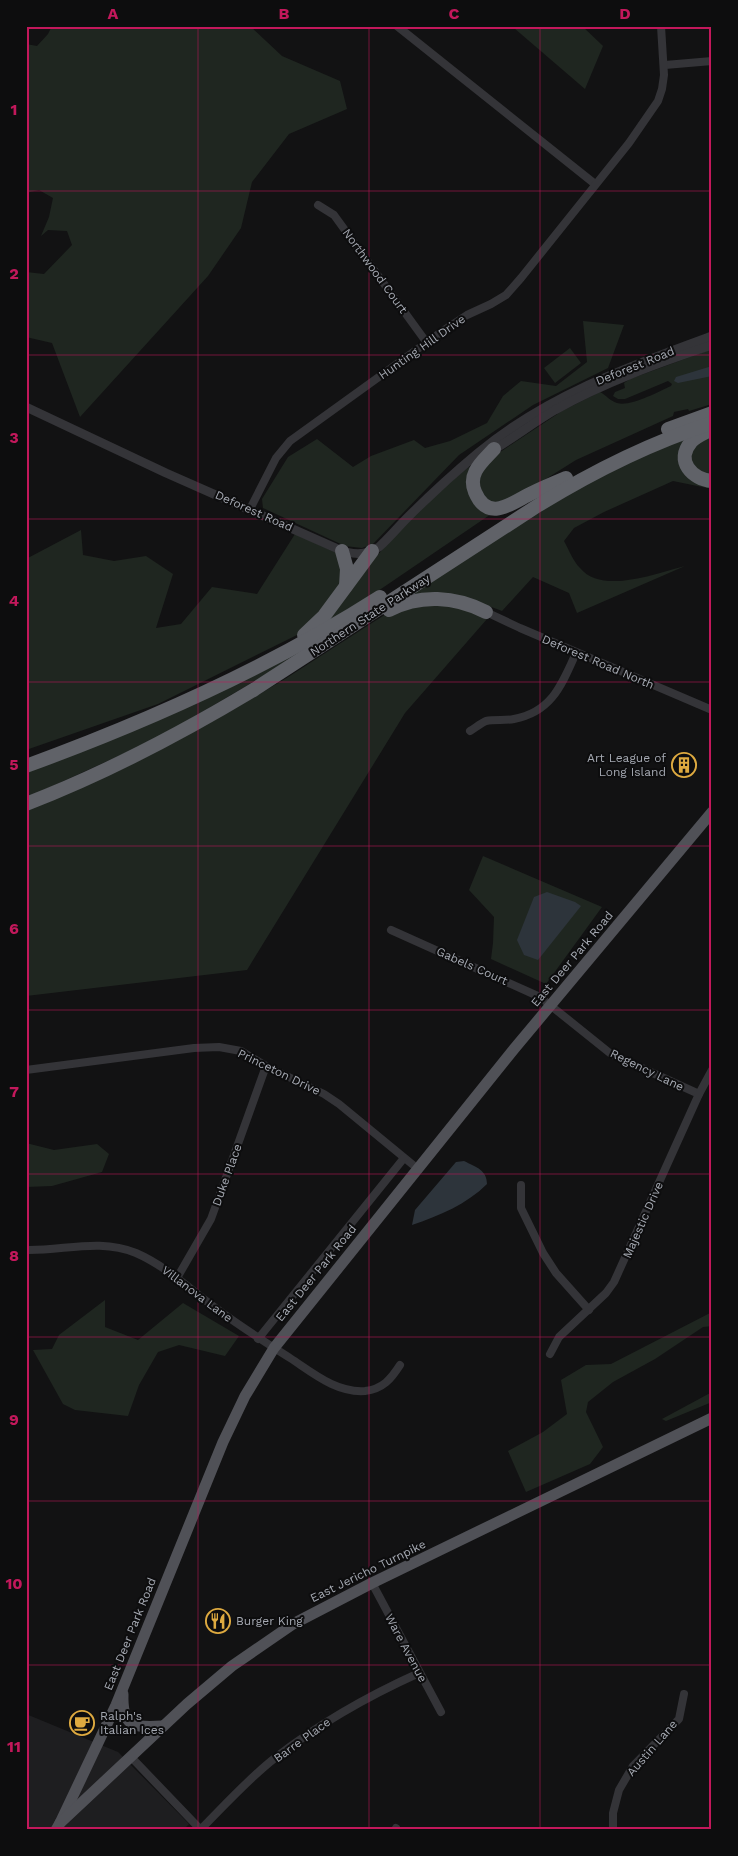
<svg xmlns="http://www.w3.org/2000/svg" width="738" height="1856" viewBox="0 0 738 1856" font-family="'Work Sans',sans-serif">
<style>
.built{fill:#1e1e20}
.green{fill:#1f2620}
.water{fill:#2d343b}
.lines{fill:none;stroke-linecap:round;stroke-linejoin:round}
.minor{stroke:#343438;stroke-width:8}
.tertiary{stroke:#343438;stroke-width:9}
.primary{stroke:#505157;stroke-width:11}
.motorway{stroke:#606268;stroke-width:14}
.grid{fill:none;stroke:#c2185b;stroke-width:1;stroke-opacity:0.55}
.labels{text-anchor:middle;stroke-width:4;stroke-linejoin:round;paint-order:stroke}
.street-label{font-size:12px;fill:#a5a9b2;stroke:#0d0d0e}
.poi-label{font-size:12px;fill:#a5a9b2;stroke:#0d0d0e;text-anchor:start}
.neatline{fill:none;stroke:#c2185b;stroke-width:2}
.grid-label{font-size:16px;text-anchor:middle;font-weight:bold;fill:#c2185b}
</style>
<rect width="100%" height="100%" fill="#121213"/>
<polygon class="built" points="26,1714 118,1752 189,1824 183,1830 26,1830"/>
<g class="green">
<polygon points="52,26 250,26 282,56 340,81 347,109 289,134 252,182 241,228 208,276 80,417 52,343 26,337 26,272 44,274 72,245 67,231 48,230 41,236 49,217 53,198 39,190 26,193 26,44 37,46 48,34"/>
<polygon points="514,26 582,26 603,46 585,89 514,28"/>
<polygon points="583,321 624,325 608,368 533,405 459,455 373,544 362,548 345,546 263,508 262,499 288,457 317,439 353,467 371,456 414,440 425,448 450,441 487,423 503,396 521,381 556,386 587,362"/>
<polygon points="570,348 581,363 555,383 544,368"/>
<path d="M712,349V404L689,411L688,409L674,412L673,416L576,460L514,499L492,503L480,494L476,473L485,462L562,411L600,392C606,395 610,401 617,403C630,407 658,392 671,386L672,384L668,381L625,399H618L613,396L615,392L625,388L624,383L630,379Z"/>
<path d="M685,436L680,459L712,484V489L673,481L604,512L574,528L564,541C569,550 573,561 580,568C602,595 657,573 685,566L577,613L569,593L533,577L502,611C473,600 442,591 410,595L574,487Z"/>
<polygon points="712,436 712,476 696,472 689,463 693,443"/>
<path d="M469,467L471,468L468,481L494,512L378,591L327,622L325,619C370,563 412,510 469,467Z"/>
<polygon points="81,530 83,555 114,561 146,556 173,574 156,628 181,624 212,587 257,594 295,534 337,553 344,564 341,585 301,633 158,704 26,750 26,559"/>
<polygon points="456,605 487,619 405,713 247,970 26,996 26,811 217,719 285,679 375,621 399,606"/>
<polygon points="307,647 260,678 156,739 26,798 26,769"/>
<polygon points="483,856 602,907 546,984 491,959 493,943 494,917 469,890"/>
<polygon points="26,1143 54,1150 97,1144 109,1154 102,1172 52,1186 26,1187"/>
<polygon points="105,1300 105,1327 138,1340 183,1303 239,1336 225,1356 179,1345 158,1352 139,1385 128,1416 75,1410 63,1404 33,1350 52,1349 59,1335"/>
<polygon points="712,1312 712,1326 703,1327 655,1359 613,1382 588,1402 586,1412 603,1447 590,1464 526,1492 508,1451 543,1432 567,1414 561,1380 586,1365 611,1364"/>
<polygon points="712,1392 712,1402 666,1421 662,1419"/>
</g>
<g class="water">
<polygon points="712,366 712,376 678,383 674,381 676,377"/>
<polygon points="547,892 575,902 581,906 538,960 524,955 517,940 534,897"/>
<path d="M464,1161C476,1167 487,1170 487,1184C467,1204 439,1216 412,1225L415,1210L456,1162Z"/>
</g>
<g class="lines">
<g class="minor">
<polyline points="397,26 595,184"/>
<polyline points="665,65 712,61"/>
<polyline points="318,205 334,215 427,343"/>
<polyline points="250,509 276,458 290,441 444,330 467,315 491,304 506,295 521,278 629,143 658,101 662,89 664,75 661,26"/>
<polyline points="486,612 520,628 712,710"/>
<path d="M470,731C475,728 481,723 486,721C495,719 505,721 514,719C552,712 562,684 576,653"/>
<polyline points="391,930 540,997 611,1054 699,1094"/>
<polyline points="26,1070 194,1048 219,1047 241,1051 266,1066 324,1094 339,1104 418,1169"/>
<polyline points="521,1185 521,1208 543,1253 556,1273 589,1310"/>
<path d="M26,1250C64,1251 99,1238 136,1253C166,1266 191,1290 217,1309C241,1327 265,1342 290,1358C313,1373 336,1393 365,1391C383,1389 391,1379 400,1365"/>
<polyline points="177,1278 211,1219 266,1066"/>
<polyline points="258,1339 404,1158"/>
<polyline points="550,1354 559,1337 606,1293 614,1282 699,1094 712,1070"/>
<polyline points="372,1583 441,1712"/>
<polyline points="131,1757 201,1830"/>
<path d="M201,1829C225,1805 248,1779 275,1758C320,1723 368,1696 419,1673"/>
<polyline points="395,1830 396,1828"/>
<polyline points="613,1830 613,1813 619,1790 633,1766 679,1719 684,1694"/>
</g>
<g class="tertiary">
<path d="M26,407L166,473L338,549C352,555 365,556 379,547C389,538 398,527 408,517C430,495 454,473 478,453C546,396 630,366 712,336"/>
<path d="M490,452C512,439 533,423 555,410C605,382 658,363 712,345"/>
</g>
<g class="primary">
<path d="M123,1694C122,1727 133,1728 162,1726"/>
<polyline points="60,1823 116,1705 223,1442 245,1396 274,1348 514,1049 712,812"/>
<polyline points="56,1830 60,1823 187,1704 232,1666 293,1624 372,1583 712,1418"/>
</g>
<g class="motorway">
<polyline points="668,429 712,413"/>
<path d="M708,431C702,434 695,437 691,442C675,461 692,479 712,481"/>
<path d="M494,449C483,461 467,473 475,492C488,523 512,503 530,494C542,488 554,483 566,478"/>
<polyline points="342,551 347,569 346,586"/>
<path d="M389,610C420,594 455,596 486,612"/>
<polyline points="304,635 324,616 372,551"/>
<path d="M26,766C149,721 269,668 380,597"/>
<path d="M26,804C106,773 182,733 255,689L537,506C592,472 650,443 712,423"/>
</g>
</g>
<path class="grid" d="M198,26V1830M369,26V1830M540,26V1830M26,191H712M26,355H712M26,519H712M26,682H712M26,846H712M26,1010H712M26,1174H712M26,1337H712M26,1501H712M26,1665H712"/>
<defs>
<symbol id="building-ring" viewBox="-11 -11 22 22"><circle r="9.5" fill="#0d0d0e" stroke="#deaa40" stroke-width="1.5"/><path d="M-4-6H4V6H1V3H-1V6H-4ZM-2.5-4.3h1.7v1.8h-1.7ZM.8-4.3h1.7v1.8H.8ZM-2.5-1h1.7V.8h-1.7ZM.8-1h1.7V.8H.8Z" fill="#deaa40"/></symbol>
<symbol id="restaurant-ring" viewBox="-11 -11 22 22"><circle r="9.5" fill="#0d0d0e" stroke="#deaa40" stroke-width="1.5"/><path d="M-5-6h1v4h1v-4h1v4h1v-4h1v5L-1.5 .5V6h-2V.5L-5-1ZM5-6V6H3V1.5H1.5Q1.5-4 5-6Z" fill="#deaa40"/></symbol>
<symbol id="cafe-ring" viewBox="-11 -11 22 22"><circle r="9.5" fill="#0d0d0e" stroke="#deaa40" stroke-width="1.5"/><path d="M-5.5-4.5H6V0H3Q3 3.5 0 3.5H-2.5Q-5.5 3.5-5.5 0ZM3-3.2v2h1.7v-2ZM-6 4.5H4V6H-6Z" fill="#deaa40"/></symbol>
</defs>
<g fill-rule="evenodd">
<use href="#building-ring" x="670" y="751" width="28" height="28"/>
<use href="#restaurant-ring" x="204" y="1607" width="28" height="28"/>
<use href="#cafe-ring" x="68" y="1709" width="28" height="28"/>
</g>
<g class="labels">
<g class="street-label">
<text transform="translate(375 271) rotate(54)" y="4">Northwood Court</text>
<text transform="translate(422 347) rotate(-35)" y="4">Hunting Hill Drive</text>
<text transform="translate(635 366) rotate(-22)" y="4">Deforest Road</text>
<text transform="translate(254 511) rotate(24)" y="4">Deforest Road</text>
<text transform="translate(370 615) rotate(-33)" y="4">Northern State Parkway</text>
<text transform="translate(598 662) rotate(23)" y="4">Deforest Road North</text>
<text transform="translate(572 959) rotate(-50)" y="4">East Deer Park Road</text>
<text transform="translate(472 966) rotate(24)" y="4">Gabels Court</text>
<text transform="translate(647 1070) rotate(26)" y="4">Regency Lane</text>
<text transform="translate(279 1072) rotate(26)" y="4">Princeton Drive</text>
<text transform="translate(227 1175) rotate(-70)" y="4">Duke Place</text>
<text transform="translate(643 1220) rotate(-66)" y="4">Majestic Drive</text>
<text transform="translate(316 1273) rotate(-51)" y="4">East Deer Park Road</text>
<text transform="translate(197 1294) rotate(37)" y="4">Villanova Lane</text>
<text transform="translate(368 1571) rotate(-26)" y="4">East Jericho Turnpike</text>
<text transform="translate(130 1634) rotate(-68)" y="4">East Deer Park Road</text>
<text transform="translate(406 1648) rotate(62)" y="4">Ware Avenue</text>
<text transform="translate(302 1740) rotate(-36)" y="4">Barre Place</text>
<text transform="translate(652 1748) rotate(-49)" y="4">Austin Lane</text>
</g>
<g class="poi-label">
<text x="666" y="762" text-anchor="end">Art League of<tspan x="666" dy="14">Long Island</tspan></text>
<text x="236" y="1625">Burger King</text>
<text x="100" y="1720">Ralph's<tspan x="100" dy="14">Italian Ices</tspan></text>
</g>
</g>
<rect width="738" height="1856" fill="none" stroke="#0d0d0e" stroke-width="55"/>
<rect x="28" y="28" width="682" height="1800" class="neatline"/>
<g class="grid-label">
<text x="113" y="19">A</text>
<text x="284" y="19">B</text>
<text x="454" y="19">C</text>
<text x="625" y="19">D</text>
<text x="14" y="115">1</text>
<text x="14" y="279">2</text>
<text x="14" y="443">3</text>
<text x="14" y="606">4</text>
<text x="14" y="770">5</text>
<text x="14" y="934">6</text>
<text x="14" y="1097">7</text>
<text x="14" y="1261">8</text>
<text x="14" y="1425">9</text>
<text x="14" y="1589">10</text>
<text x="14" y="1752">11</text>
</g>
</svg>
